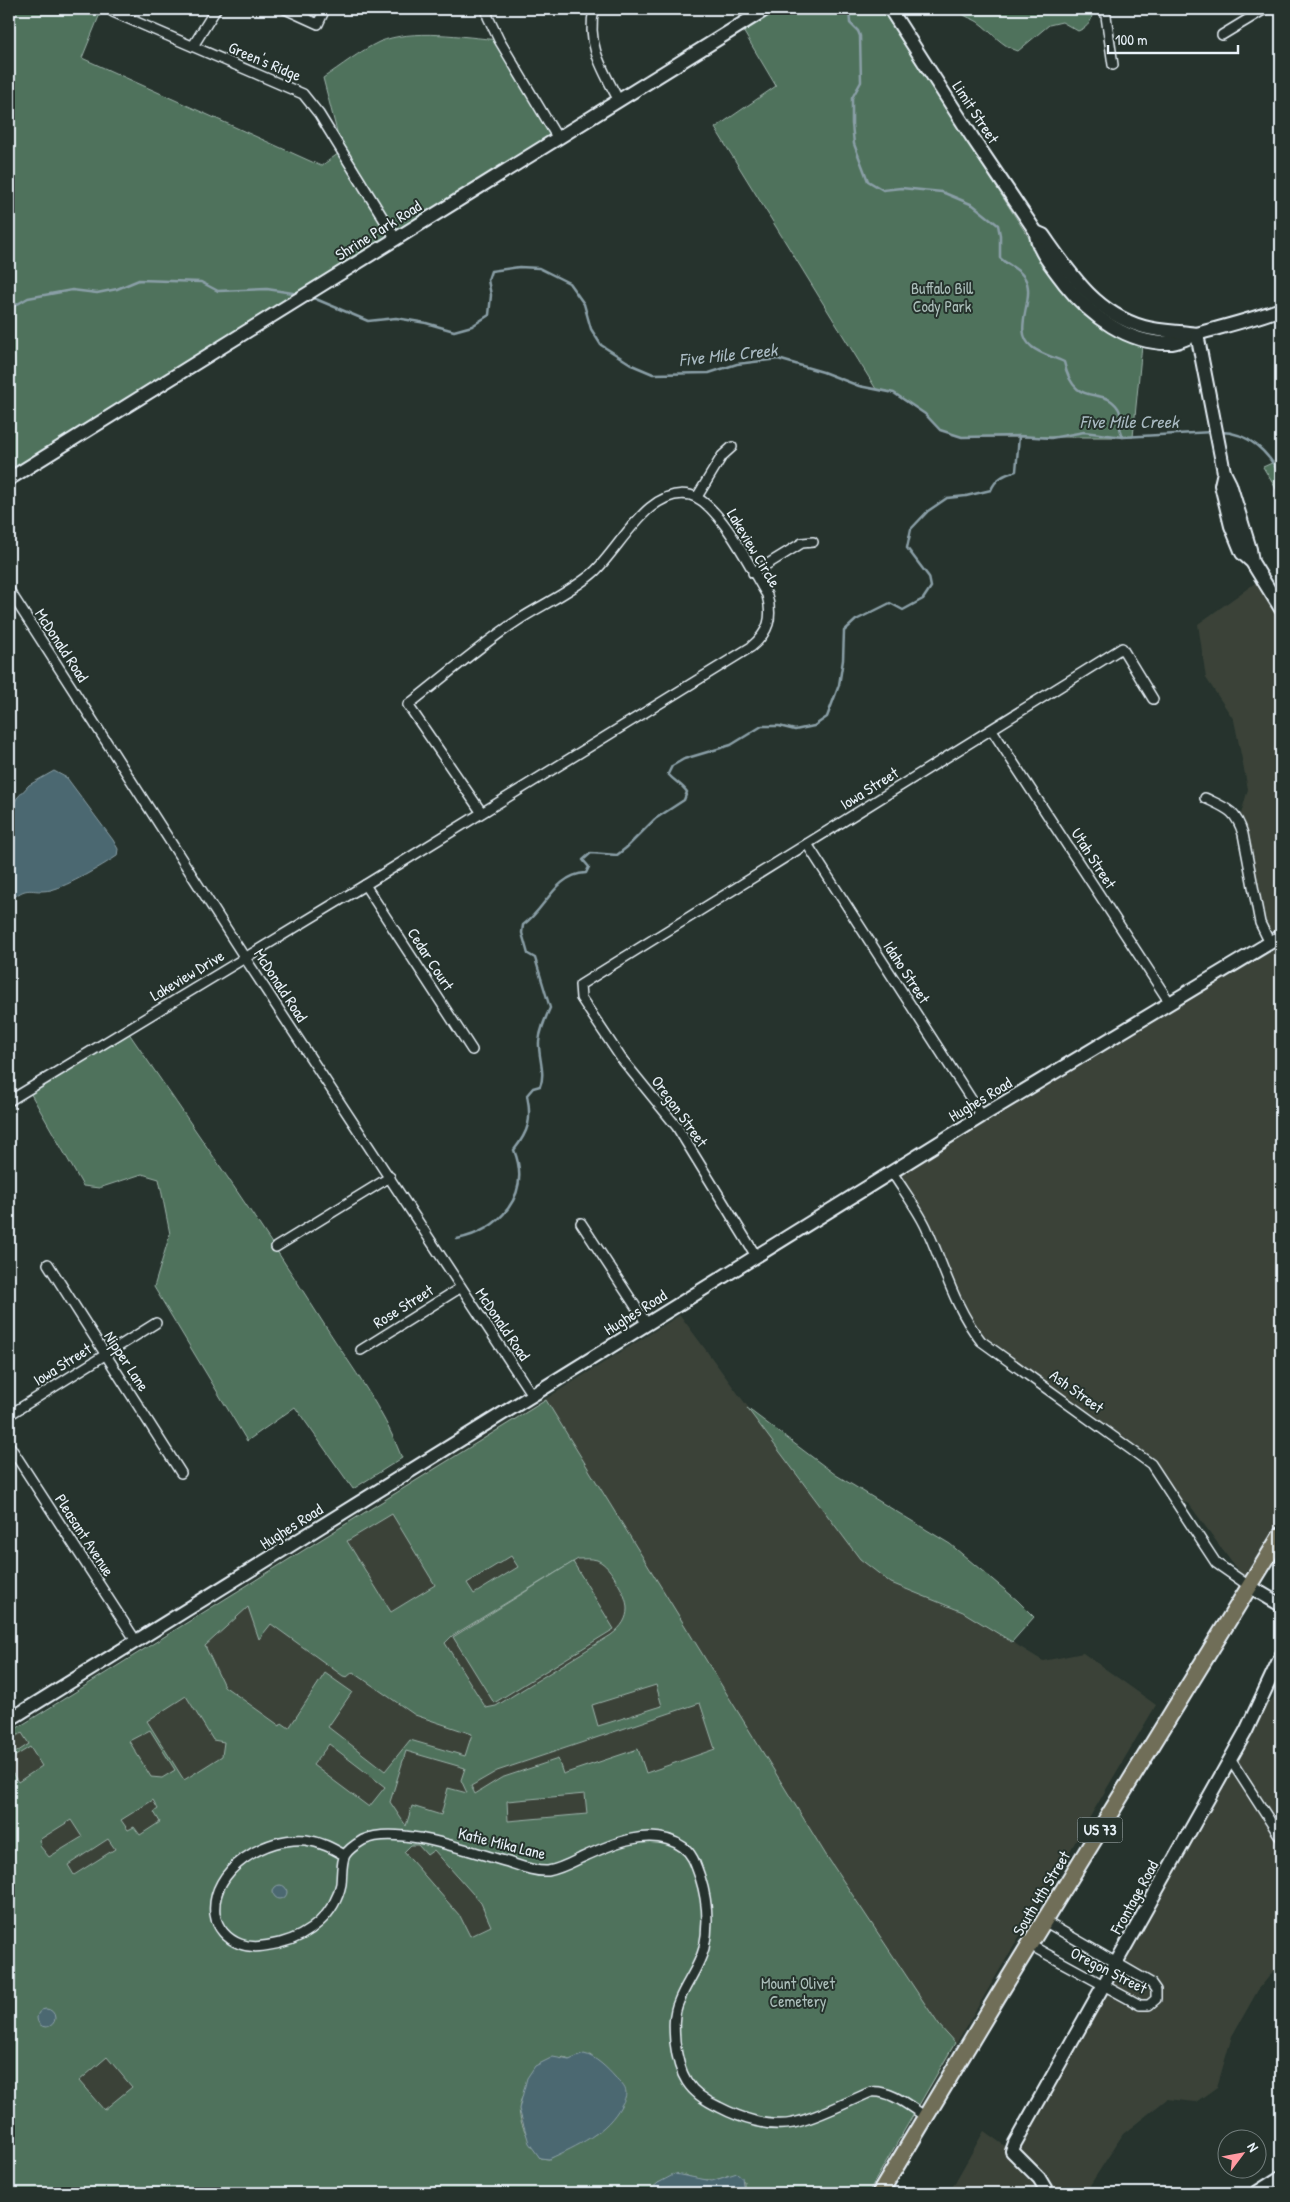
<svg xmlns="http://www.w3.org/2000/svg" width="1290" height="2202" viewBox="0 0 1290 2202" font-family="'Patrick Hand',sans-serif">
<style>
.built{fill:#3a4339}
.green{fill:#50725c;stroke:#9cb2aa;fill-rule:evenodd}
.water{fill:#4b6871;stroke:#8a9fa7}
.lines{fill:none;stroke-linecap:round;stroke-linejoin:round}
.stream{stroke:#8a9fa7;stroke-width:2.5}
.street-casing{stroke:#e8f1f8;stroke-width:12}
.secondary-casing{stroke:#e8f1f8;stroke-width:16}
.highway-casing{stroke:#e8f1f8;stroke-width:19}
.street{stroke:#26332d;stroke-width:9}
.secondary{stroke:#26332d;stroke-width:12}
.highway{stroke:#706e59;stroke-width:15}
.labels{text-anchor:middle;stroke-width:4;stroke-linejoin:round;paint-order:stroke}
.shield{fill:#26332d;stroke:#aeb8bb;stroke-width:1}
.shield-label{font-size:15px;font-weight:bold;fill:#e8f1f8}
.street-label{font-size:16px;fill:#e8f1f8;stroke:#26332d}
.park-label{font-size:16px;fill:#abbeba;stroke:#26332d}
.water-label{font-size:18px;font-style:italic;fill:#a9bac2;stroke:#26332d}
</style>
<rect width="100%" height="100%" fill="#26332d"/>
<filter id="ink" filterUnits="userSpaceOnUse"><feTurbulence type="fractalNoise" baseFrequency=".02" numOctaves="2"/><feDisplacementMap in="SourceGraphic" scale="10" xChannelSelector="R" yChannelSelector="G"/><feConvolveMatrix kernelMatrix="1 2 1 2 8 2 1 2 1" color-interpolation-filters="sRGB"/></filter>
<g filter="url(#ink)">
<g class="built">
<polygon points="1265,576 1281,609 1281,1535 1249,1586 1189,1504 1173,1498 1151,1464 981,1341 926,1226 892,1172 1270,943 1260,923 1239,821 1248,789 1234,720 1206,678 1198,624"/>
<polygon points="680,1315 860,1559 891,1583 963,1612 1043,1661 1083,1653 1156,1705 868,2193 9,2193 9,1733"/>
<polygon points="1281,1683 1281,1962 1258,1990 1232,2036 1217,2087 1196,2102 1167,2099 1123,2134 1085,2193 949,2193 984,2131 1012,2151 1246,1731 1277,1693"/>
</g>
<g class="green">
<path d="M9,9H102L82,58L321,166L342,151L323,78C341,66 360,51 379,42C412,28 464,37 499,40L557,137L9,479Z"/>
<path d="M775,9H881L1068,298C1090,321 1112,336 1142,345L1133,437H962L940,430L925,414L894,393L876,389L715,128L776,86L742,29Z"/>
<path d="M958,9H1092C1093,20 1089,27 1078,31L1062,22L1049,25L1018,51C1001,46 992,32 978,22C970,17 963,17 958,9Z"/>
<polygon points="1281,459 1281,497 1263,467"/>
<path d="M126,1029C193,1127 261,1224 324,1324C354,1371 382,1406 402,1458L353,1489L295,1407L247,1441L154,1287L170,1234L159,1179L142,1174L99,1188L83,1186L28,1089Z"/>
<path d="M546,1400L826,1855L939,2025L955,2043L868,2193H744V2181L728,2175C716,2183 697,2180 684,2175L658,2183L647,2193H9V1768L18,1782L42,1766L30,1747L9,1760V1757L29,1744L22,1733L9,1740V1733ZM392,1514L435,1585L391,1612L347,1541ZM511,1556L518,1567L474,1594L467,1583ZM578,1559C584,1559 591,1558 597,1560C606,1564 611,1572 616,1580C629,1601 634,1618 611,1635L496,1706L486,1708L445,1643L452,1636ZM248,1607L259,1639L271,1624L343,1676L347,1677L353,1672L415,1715L472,1734L465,1756L410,1740L385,1771L328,1727L352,1692L325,1673L289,1728L282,1723L280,1726L224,1686L205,1646ZM656,1685L662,1706L598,1726L592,1705ZM186,1696L213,1740L224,1742L222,1756L184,1780L147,1721ZM700,1703L715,1749L646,1773L638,1749L563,1774L558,1759L501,1778L475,1794L471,1786L497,1771ZM150,1730L175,1770L162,1778L151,1777L129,1741ZM329,1744L385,1787L369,1807L313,1765ZM406,1751L465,1768L461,1780L467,1793L448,1788L441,1815L412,1806L406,1826L390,1802ZM585,1794L587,1814L508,1821L507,1801ZM153,1800L158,1809L154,1812L160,1822L140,1835L134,1827L128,1830L121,1820ZM71,1820L82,1837L49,1857L40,1846L41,1845L39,1840ZM108,1839L115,1849L74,1875L68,1865ZM411,1845H418L427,1855L434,1850L481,1903L491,1926L470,1936L460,1916L404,1852ZM590,2055L597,2061V2133L549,2159L540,2158C531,2142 511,2115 523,2096C529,2085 553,2067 563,2057L569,2060ZM107,2057L132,2087L104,2110L79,2081Z"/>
<polygon points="747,1408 836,1475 950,1544 1017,1600 1034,1617 1012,1642 963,1612 891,1583 860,1559"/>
<polygon points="573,1562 614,1629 494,1703 453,1637"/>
</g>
<g class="water">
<path d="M54,771L67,778L113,840L118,849L117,856C102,866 68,886 51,890C30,894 28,883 9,902V813L17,798L29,785Z"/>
<circle cx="280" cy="1892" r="7"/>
<circle cx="46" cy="2018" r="9"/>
<path d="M584,2054C595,2056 608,2069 615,2077C619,2081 626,2087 626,2093C626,2096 624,2101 622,2104C607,2133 577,2146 549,2159L540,2158L529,2143L519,2109L527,2078L535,2066L553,2057L569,2060Z"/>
<polygon points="737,2173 742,2177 744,2193 647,2193 658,2183 675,2174 712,2181"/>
</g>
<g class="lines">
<g class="stream">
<path d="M849,9L850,23L858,31L860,36L861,82L852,98V124L854,144L868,181L883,190L901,188L942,192L973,205L998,225L1000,235V258C1007,265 1018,268 1024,277C1038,296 1010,330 1032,347C1040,354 1054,357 1064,362C1075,411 1102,384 1118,408C1124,416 1116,425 1123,437"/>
<polyline points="311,297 368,321 396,318 426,323 454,331 472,326 489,315 491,295 488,280 491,271 519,267 539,268 569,283 584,304 591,329 601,345 634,366 653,374 709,373 737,364 778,359 823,372 859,386 894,393 925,414 940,430 962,437 1019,436 1051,438 1084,432 1123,437 1212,432"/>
<polyline points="9,309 28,298 72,290 97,293 117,289 139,280 201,282 218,291 267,289 299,294"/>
<path d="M1220,432C1249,432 1269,453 1281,477"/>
<path d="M457,1239C500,1230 532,1195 514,1150C529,1131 532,1119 527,1095L533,1088L540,1086C546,1074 538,1056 539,1042C540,1030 545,1019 550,1008L535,958L528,954L522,933L523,925C545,910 555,874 586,873L589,867L583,860L591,853L617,855L626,848L655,819L684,800L687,792C682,784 675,782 668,774L672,766L684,759L731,745L762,726H779L795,730L814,726L827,717L839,685L843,660L844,631L856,620L890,603L903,610L923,599L931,587L929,577L907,548L911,529L928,511L947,498L966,496L991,490C996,478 1004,475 1016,471L1019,436"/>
</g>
<defs>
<g id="street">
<polyline points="285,9 318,24 325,9"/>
<polyline points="487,9 488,17 499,40 557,137"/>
<path d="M594,9C586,45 603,70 619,101"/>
<polyline points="1105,9 1113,65"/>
<polyline points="113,12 303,94 319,114 396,239"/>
<polyline points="1222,35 1265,9"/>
<polyline points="193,46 216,9"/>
<polyline points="697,497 722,456 732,447"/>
<polyline points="753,573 802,543 813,542"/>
<polyline points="9,590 245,958 532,1395"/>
<polyline points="992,730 1170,1003"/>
<path d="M1205,798C1226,808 1236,810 1243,834L1260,923L1270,943"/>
<polyline points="807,844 982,1116"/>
<polyline points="365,885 472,1050"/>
<path d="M9,1101L365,885L751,647C769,632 773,618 767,595C751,569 719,502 690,495C649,486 620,548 594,572C573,591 541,605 517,621C479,646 444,677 408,705L482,813"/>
<path d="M892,1172C903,1190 917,1208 926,1227C944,1266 954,1307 981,1341L1151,1464L1216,1563L1249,1586"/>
<polyline points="581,1223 647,1324"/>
<polyline points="276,1247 390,1177"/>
<polyline points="756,1256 677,1127 621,1058 581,998 580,985 1122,648 1153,699"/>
<polyline points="48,1264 181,1473"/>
<polyline points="361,1350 460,1288"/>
<polyline points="9,1415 156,1323"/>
<polyline points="9,1445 136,1641"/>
<polyline points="1230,1759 1281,1838"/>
<path d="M344,1855C332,1848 321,1842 306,1840C267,1836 210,1869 215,1914C217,1928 227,1939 240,1944C253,1949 266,1946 280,1943C309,1936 335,1914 341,1884C342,1876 341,1862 345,1855C348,1850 358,1843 363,1840C398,1824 471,1852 508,1862C520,1866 535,1872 548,1871C560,1869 571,1863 581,1858C611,1844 652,1825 683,1847C693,1854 696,1866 700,1877C707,1899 709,1925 704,1948C699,1968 686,1983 679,2001C673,2014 674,2029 675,2042C679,2075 688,2093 719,2107C740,2118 769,2128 793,2123C815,2119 849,2101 871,2092C891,2090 909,2106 926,2117"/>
<polyline points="1030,1945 1140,2005 1149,2005 1156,1999 1156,1990 1151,1983 1044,1921"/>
</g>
<g id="secondary">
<path d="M890,9L972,137L1036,232C1036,250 1055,270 1065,284C1090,316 1129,345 1172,343C1180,342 1189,337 1197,334C1225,326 1254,319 1281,309"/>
<path d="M1036,232L1043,235C1070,273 1095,313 1144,327C1161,332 1180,331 1197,334"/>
<polyline points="1197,334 1224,472"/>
<polyline points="9,479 766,9"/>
<polyline points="1252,562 1250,549 1230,484 1224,472 1221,485 1231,526 1242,553 1252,562 1281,609"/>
<polyline points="1249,1586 1281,1605"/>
<polyline points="9,1720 982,1116 1281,936"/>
<polyline points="1048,2193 1039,2178 1012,2151 1015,2143 1246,1731 1281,1656"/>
<polyline points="1256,2193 1281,2177"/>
</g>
<polyline id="highway" points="880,2193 998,1996 1281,1535"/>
</defs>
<use href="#street" class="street-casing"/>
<use href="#secondary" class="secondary-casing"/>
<use href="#highway" class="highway-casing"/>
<use href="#street" class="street"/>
<use href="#secondary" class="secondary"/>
<use href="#highway" class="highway"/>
</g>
</g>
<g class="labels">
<rect class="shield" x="1077.5" y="1817.5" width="45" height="25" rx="4"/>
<g class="shield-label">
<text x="1100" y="1835">US 73</text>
</g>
<g class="street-label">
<text transform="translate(265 61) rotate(23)" y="6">Green's Ridge</text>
<text transform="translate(976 112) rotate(57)" y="6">Limit Street</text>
<text transform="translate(378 230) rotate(-32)" y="6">Shrine Park Road</text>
<text transform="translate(754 548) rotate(59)" y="6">Lakeview Circle</text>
<text transform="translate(62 645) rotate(57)" y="6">McDonald Road</text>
<text transform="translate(869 788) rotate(-32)" y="6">Iowa Street</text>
<text transform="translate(1094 858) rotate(57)" y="6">Utah Street</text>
<text transform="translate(431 959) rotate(57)" y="6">Cedar Court</text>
<text transform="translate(907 972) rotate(57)" y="6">Idaho Street</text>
<text transform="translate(187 975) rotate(-31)" y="6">Lakeview Drive</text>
<text transform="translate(281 985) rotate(57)" y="6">McDonald Road</text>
<text transform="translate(980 1099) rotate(-31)" y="6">Hughes Road</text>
<text transform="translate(680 1111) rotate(54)" y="6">Oregon Street</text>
<text transform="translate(403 1306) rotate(-32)" y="6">Rose Street</text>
<text transform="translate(635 1312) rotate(-32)" y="6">Hughes Road</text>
<text transform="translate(503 1324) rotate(56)" y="6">McDonald Road</text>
<text transform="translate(127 1361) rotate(57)" y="6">Nipper Lane</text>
<text transform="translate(62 1364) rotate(-32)" y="6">Iowa Street</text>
<text transform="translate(1077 1391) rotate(36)" y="6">Ash Street</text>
<text transform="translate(291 1526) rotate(-32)" y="6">Hughes Road</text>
<text transform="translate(85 1535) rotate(57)" y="6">Pleasant Avenue</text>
<text transform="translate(502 1843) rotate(14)" y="6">Katie Mika Lane</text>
<text transform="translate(1041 1893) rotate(-59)" y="6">South 4th Street</text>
<text transform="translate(1134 1897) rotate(-61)" y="6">Frontage Road</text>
<text transform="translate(1109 1970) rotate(27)" y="6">Oregon Street</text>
</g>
<g class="park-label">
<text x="942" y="294">Buffalo Bill<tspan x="942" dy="18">Cody Park</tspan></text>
<text x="798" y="1989">Mount Olivet<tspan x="798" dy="18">Cemetery</tspan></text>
</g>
<g class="water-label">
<text transform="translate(728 355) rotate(-6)" y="6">Five Mile Creek</text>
<text x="1129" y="428">Five Mile Creek</text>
</g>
</g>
<rect width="1290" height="2202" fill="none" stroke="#26332d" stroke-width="30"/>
<rect x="15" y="15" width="1260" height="2172" fill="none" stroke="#e8f1f8" stroke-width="2" filter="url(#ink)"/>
<g transform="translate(1242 2154) rotate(58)"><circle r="24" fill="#26332d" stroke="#747f7e"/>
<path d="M0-4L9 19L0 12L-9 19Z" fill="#ff9aa2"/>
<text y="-8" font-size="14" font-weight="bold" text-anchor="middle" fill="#e8f1f8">N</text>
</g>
<path d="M1108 45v8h130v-8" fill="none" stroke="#e8f1f8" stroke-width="2.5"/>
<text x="1115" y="45" font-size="15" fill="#e8f1f8" stroke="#26332d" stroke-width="4" paint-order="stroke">100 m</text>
</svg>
